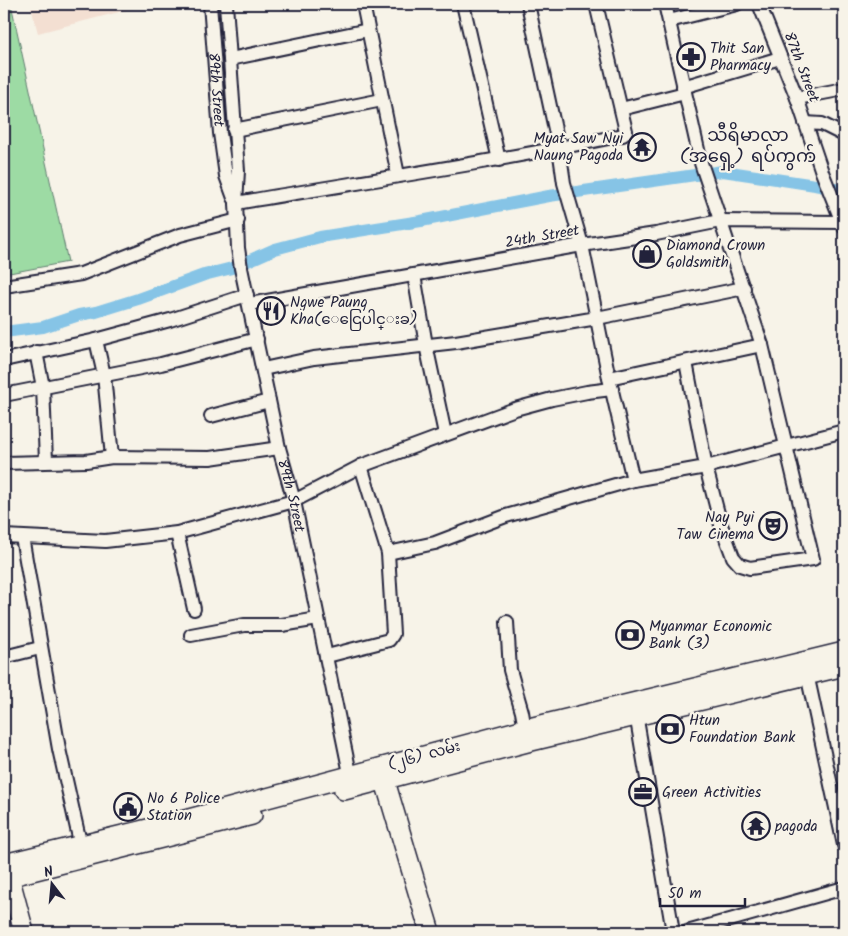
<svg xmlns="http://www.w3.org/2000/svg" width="848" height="936" viewBox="0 0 848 936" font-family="Kalam,'Noto Sans Myanmar',sans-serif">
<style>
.built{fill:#f3dfd2}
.green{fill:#9ddba4;stroke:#607e70}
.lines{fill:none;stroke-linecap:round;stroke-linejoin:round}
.canal{stroke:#86c4e6;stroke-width:12}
.street-casing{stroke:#22223b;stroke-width:16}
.secondary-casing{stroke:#22223b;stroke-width:22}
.street{stroke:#f7f3e8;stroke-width:12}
.secondary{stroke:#f7f3e8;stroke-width:19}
.labels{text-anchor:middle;stroke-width:4.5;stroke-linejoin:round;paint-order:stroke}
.poi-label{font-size:15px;fill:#22223b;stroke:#f7f3e8;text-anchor:start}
.street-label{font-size:15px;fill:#22223b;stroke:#f7f3e8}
.quarter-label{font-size:18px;fill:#22223b;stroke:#f7f3e8}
</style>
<rect width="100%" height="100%" fill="#f7f3e8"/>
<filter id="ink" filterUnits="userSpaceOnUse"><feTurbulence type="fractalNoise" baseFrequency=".02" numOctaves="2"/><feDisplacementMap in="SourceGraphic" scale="10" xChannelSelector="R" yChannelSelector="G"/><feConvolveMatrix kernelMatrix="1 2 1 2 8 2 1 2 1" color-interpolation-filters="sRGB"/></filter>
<g filter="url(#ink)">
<polygon class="built" points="30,4 150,4 38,33"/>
<polygon class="green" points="4,4 11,4 68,262 4,274"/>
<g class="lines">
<polyline class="canal" points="4,332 43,327 79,315 96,312 138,299 204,275 232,268 275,249 320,237 421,221 549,196 723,171 815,185 844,191"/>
<defs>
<g id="street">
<path id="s1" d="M210,4L220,133L226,176L234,198"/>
<path id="s2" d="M226,4L238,171L236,203L238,248L241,268L279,448L294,501L352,783"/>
<polyline points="363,4 398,175"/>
<polyline points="463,4 499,160"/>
<polyline points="528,4 559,148 564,183 582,245 609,378 633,480"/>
<polyline points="665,4 701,163 762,345 813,559 750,568 740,565 733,557 721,525 706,467 686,362"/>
<polyline points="759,4 797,98 822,172 844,227"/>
<polyline points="669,21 737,4"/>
<polyline points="230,59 368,30"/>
<polyline points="683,87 780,58"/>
<polyline points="797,98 844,89"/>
<polyline points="621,109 685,93"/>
<polyline points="805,123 822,124 844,135"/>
<polyline points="234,130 382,100"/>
<path d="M236,203C365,181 495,162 623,135L626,131L596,4"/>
<polyline points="414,275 426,345 445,434"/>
<polyline points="4,286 81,274 180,235 238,220"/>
<polyline points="250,304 582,245 656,234 720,221 842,222"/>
<polyline points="96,340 104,375 112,457"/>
<polyline points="36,352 43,387 46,461"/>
<polyline points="4,360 96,340 170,320 247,295"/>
<polyline points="263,369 314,358 456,342 597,318 744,288"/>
<polyline points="609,378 762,345"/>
<polyline points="4,395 161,364 257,339"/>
<polyline points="211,416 269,401"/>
<polyline points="4,463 86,461 112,457 210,458 279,448"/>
<polyline points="177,533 194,609"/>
<polyline points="4,536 105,541 177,533 294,501 361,466 515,409 552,399 587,392 612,389"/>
<polyline points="22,537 59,749 82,851"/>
<polyline points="388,553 435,543 506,516 633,480 706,467 844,431"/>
<polyline points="507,622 510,670 522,712 526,735"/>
<polyline points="191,635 244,625 282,625 318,619"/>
<polyline points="327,656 389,640 393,634 388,553 361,466"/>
<polyline points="4,657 40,648"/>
<polyline points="807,674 844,845"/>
<polyline points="635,708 673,932"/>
<polyline points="687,932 844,888"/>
</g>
<g id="secondary">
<polyline points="381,768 430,932"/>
<polyline points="344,790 527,742 844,666"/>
<polyline points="4,864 189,819 525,729 844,652"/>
<polyline points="6,865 24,932"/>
<polyline points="4,878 252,815"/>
</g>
</defs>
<use href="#street" class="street-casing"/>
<use href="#secondary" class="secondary-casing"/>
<use href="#street" class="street"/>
<use href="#secondary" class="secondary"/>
</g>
</g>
<defs>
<symbol id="pharmacy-ring" viewBox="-11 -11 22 22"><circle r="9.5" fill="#f7f3e8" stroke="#22223b" stroke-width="1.5"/><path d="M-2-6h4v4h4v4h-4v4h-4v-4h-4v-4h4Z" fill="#22223b"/></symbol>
<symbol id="temple-ring" viewBox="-11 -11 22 22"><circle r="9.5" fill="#f7f3e8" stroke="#22223b" stroke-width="1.5"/><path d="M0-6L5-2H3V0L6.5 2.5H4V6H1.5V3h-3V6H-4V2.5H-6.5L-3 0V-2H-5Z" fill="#22223b"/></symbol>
<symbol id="shop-ring" viewBox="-11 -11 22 22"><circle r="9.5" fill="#f7f3e8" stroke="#22223b" stroke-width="1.5"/><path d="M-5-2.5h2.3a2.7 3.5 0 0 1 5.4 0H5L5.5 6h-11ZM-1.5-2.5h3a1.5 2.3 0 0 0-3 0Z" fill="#22223b"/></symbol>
<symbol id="restaurant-ring" viewBox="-11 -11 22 22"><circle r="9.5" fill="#f7f3e8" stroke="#22223b" stroke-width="1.5"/><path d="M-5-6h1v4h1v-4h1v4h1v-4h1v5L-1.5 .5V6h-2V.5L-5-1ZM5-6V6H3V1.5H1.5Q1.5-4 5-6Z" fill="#22223b"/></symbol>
<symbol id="theatre-ring" viewBox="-11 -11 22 22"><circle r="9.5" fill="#f7f3e8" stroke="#22223b" stroke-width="1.5"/><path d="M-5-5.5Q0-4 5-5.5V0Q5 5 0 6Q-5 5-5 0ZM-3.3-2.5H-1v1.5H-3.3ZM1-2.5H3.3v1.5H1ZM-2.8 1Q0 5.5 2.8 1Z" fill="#22223b"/></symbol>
<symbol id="bank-ring" viewBox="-11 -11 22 22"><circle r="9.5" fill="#f7f3e8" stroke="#22223b" stroke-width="1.5"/><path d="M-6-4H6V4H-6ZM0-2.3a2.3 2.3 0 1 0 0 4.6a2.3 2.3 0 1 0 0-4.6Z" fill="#22223b"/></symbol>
<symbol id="office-ring" viewBox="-11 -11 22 22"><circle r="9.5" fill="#f7f3e8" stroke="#22223b" stroke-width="1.5"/><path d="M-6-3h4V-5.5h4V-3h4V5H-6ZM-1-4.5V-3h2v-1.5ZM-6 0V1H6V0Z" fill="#22223b"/></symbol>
<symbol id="civic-ring" viewBox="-11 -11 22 22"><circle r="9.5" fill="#f7f3e8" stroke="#22223b" stroke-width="1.5"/><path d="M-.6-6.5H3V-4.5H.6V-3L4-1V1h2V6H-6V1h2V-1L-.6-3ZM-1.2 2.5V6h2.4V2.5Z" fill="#22223b"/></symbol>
</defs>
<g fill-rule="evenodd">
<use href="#pharmacy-ring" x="675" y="41" width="32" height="32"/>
<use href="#temple-ring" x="626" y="131" width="32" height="32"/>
<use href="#shop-ring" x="631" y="238" width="32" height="32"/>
<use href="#restaurant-ring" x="255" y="295" width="32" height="32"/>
<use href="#theatre-ring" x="757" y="510" width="32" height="32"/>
<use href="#bank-ring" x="614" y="619" width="32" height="32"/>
<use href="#bank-ring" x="654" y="713" width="32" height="32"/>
<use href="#office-ring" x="627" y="776" width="32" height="32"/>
<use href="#civic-ring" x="112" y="791" width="32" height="32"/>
<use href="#temple-ring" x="740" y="810" width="32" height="32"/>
</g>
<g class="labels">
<g class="poi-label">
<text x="710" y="53">Thit San<tspan x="710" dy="17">Pharmacy</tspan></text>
<text x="623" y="143" text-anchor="end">Myat Saw Nyi<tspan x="623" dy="17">Naung Pagoda</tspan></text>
<text x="666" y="250">Diamond Crown<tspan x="666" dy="17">Goldsmith</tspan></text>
<text x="290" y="307">Ngwe Paung<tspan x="290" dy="17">Kha(ေငြေပါင္းခ)</tspan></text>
<text x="754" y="522" text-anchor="end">Nay Pyi<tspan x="754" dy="17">Taw Cinema</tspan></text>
<text x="649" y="631">Myanmar Economic<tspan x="649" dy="17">Bank (3)</tspan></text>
<text x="689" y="725">Htun<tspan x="689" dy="17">Foundation Bank</tspan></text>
<text x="662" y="797">Green Activities</text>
<text x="147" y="803">No 6 Police<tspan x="147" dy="17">Station</tspan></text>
<text x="775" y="831">pagoda</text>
</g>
<g class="street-label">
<text transform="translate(802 67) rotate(69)" y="5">87th Street</text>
<text dy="5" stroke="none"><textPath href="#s1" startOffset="86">89th Street</textPath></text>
<text transform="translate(542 236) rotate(-10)" y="5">24th Street</text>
<text dy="5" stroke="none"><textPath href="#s2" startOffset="498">89th Street</textPath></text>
<text transform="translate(424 755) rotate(-15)" y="5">(၂၆) လမ်း</text>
</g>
<g class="quarter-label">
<text x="748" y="141">သီရိမာလာ<tspan x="748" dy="21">(အရှေ့) ရပ်ကွက်</tspan></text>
</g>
</g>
<rect width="848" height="936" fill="none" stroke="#f7f3e8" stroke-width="20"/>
<rect x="10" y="10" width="828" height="916" fill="none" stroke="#22223b" stroke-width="2" filter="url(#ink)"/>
<g transform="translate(52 884) rotate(344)" stroke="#f7f3e8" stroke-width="4" paint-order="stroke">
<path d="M0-4L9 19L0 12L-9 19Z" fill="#22223b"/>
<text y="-8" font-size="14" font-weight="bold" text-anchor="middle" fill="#22223b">N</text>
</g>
<path d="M660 898v8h85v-8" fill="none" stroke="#22223b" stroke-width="2.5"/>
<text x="668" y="898" font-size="15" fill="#22223b" stroke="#f7f3e8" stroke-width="4" paint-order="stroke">50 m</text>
</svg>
